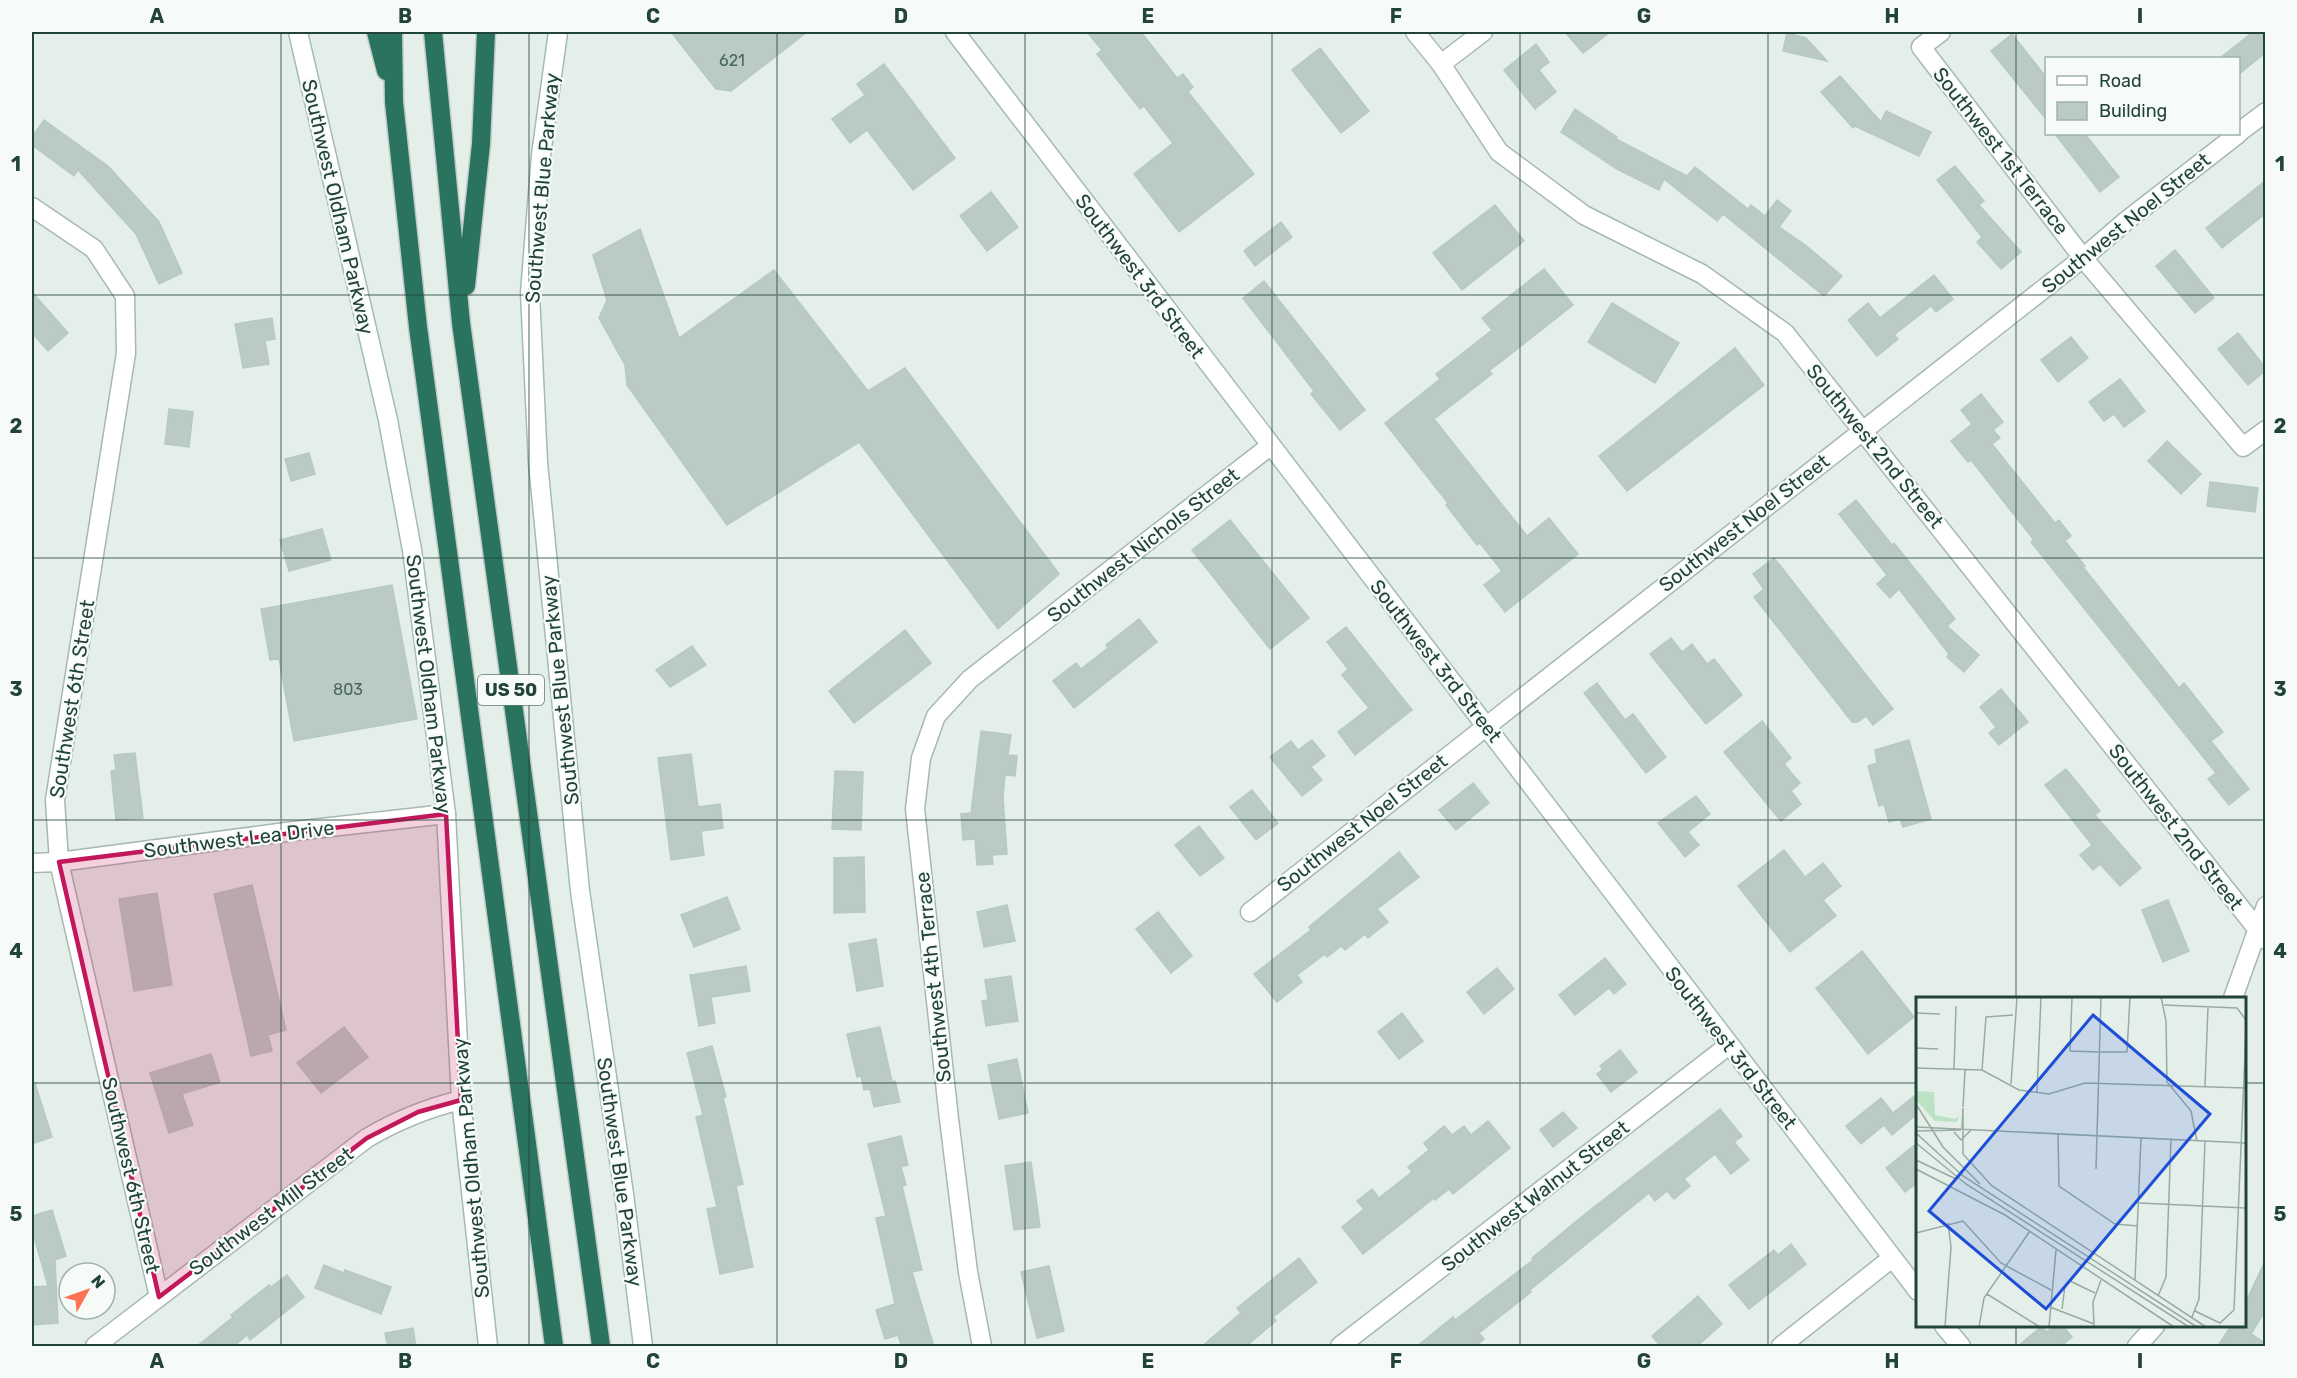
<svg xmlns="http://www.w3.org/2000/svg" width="2297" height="1378" viewBox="0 0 2297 1378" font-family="Rubik,sans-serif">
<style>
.building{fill:#bacbc3;stroke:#b6cac1;stroke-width:1.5}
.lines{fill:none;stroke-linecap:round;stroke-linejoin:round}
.street-casing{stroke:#a7b8b1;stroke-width:21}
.secondary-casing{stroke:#a2bcb1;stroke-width:21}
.highway-casing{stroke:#c1cbc7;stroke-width:21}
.street{stroke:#fff;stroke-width:18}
.secondary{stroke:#fff;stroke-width:18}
.highway{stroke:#2a735f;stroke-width:18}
.marked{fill:#c2185b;fill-opacity:0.2;stroke:#c2185b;stroke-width:4.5;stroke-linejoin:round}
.grid{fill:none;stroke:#224438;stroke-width:1.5;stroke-opacity:0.55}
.labels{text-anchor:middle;stroke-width:4.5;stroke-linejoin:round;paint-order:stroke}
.number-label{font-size:16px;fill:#48665b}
.shield{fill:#f6fbf8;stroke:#627b72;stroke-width:1.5}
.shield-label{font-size:18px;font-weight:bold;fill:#224438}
.street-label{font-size:20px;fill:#224438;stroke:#f6fbf8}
.inset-road{fill:none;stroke:#97aba3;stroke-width:1.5}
.view{fill:#1d4ed8;fill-opacity:0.15;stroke:#1d4ed8;stroke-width:3}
.inset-edge{fill:none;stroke:#224438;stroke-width:3}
.neatline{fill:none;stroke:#224438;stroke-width:2}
.grid-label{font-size:20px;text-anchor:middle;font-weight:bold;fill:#224438}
</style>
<rect width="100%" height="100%" fill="#e5efea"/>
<g class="building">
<polygon points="671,32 807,32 731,91 716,89"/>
<polygon points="1087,32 1141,32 1177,78 1183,74 1193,87 1188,92 1254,174 1179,232 1134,174 1173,143 1144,106 1140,109 1097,54 1102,50"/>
<polygon points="1565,32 1610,32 1583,53"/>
<polygon points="2253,32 2265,32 2265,53 2238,75 2238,58 2220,58"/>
<polygon points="1787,33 1806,38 1827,61 1783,51"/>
<polygon points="2012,34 2046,77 2046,119 1991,51"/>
<polygon points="1536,44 1549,62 1539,70 1556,92 1535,109 1504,70"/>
<polygon points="1320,48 1369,111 1341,133 1292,70"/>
<polygon points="884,64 955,158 913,190 867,130 850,143 832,119 865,95 857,84"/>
<polygon points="1840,76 1881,122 1886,111 1931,132 1919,156 1855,126 1853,128 1821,92"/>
<polygon points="1575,109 1617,137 1616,139 1687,176 1695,167 1748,209 1751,205 1765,216 1777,200 1791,211 1779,227 1804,244 1842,276 1824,296 1723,214 1717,221 1664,179 1659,190 1617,169 1561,132"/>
<polygon points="44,120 108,166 159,222 182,273 159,284 136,234 78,170 74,176 32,145 32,137"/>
<polygon points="2055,134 2085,134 2119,177 2100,192"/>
<polygon points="1955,166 1984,201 1979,205 2021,252 2001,269 1977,242 1982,237 1937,180"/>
<polygon points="2265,181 2265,214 2222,248 2206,228"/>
<polygon points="991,192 1018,227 987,251 960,216"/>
<polygon points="1495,205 1524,241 1462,290 1433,253"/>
<polygon points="1281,222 1292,237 1255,266 1244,251"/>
<polygon points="640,229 679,338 774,270 868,391 905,368 1059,574 998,629 859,442 727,525 627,385 625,365 599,318 607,300 593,255"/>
<polygon points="2175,250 2214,298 2195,313 2156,266"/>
<polygon points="1544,269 1573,305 1489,371 1492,374 1434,419 1527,536 1549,518 1578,554 1505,612 1484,585 1502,571 1480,543 1477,545 1446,505 1448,503 1385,423 1440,379 1436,374 1492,330 1482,318"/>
<polygon points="1934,275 1953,299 1936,312 1931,306 1894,335 1898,339 1877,356 1848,320 1868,303 1880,318"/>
<polygon points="1264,281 1365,410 1340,430 1311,394 1314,391 1243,298"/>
<polygon points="32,292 68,333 48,351 32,333"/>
<polygon points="1612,303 1679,343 1655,383 1588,342"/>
<polygon points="272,318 275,339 265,341 269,364 243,368 235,324"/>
<polygon points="2238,333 2265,367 2265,371 2248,385 2218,349"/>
<polygon points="2071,337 2088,358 2058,382 2041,360"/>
<polygon points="1735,348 1764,385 1627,491 1599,456"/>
<polygon points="2120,379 2145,411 2124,427 2114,414 2104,421 2089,402"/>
<polygon points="1981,394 2003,422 1993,430 2000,438 1992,444 2055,523 2059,520 2071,536 2065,541 2085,566 2083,567 2179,688 2184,683 2223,732 2211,741 2249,789 2229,805 2208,779 2216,773 2031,542 2034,540 1971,460 1968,462 1951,441 1972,424 1961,410"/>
<polygon points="169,409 193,412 189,447 165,444"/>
<polygon points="2167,441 2201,474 2181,494 2148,461"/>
<polygon points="309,453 315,474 291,481 285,459"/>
<polygon points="2210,482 2258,488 2255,512 2207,506"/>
<polygon points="1856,500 1892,545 1894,543 1955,619 1947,626 1979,655 1964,672 1947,657 1949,654 1899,589 1890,598 1877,584 1887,575 1839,514"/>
<polygon points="1230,520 1309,618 1270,649 1192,550"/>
<polygon points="322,529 331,560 289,571 280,540"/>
<polygon points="1774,558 1893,709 1873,725 1866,716 1858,722 1852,722 1754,597 1764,589 1753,574"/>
<polygon points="392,585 417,719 294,741 279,659 270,660 261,609"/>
<polygon points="1139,619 1157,642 1074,708 1053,681 1076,663 1081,669 1108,648 1106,645"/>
<polygon points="1346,627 1412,710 1355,755 1338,732 1369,708 1342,675 1348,669 1327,642"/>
<polygon points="905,630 931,663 854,723 829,691"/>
<polygon points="1671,638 1682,652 1692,644 1707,664 1714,659 1742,695 1706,724 1650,654"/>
<polygon points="692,646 706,665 670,687 656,670"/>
<polygon points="1597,683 1625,720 1633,714 1666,757 1646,773 1584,693"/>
<polygon points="2001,689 2028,722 1999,745 1989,733 1996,727 1980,707"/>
<polygon points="1762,721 1791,758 1784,764 1800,783 1791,791 1801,804 1781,821 1724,752"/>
<polygon points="981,731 1011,735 1008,755 1017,756 1015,776 1005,775 1003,797 1007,854 992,855 993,864 977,865 975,839 963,840 961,814 971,813"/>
<polygon points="1312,740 1325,756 1311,767 1322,780 1302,796 1270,757 1291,741 1298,750"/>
<polygon points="1909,740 1931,819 1903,827 1900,819 1889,822 1884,804 1879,806 1868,766 1877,763 1875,750"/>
<polygon points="135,753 143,818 116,820 111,771 116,770 114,755"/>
<polygon points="691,754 698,807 720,804 723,828 701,831 704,855 671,860 658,758"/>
<polygon points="2066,769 2100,811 2095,815 2141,868 2120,886 2100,864 2093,870 2080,855 2092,845 2045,785"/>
<polygon points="835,771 863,772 861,830 832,829"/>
<polygon points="1473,783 1489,803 1456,830 1439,810"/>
<polygon points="1252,790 1278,823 1256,840 1230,807"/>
<polygon points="1696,796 1710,814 1688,832 1699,845 1685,857 1658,823"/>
<polygon points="1199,826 1224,858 1200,876 1175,845"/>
<polygon points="1784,850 1805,877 1823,863 1841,886 1823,900 1836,916 1790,952 1738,886"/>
<polygon points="1399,852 1419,877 1377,909 1388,922 1368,938 1365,934 1345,950 1341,946 1327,957 1325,954 1297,975 1302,982 1277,1002 1254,974 1311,930 1309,927"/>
<polygon points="864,857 865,912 834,913 834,858"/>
<polygon points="252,885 286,1030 268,1035 272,1051 251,1056 214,894"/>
<polygon points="157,893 172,985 134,991 119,899"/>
<polygon points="727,897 740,929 694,947 681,915"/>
<polygon points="2168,900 2189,951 2163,962 2142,910"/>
<polygon points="1007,905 1015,941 984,947 977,912"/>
<polygon points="1158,912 1192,956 1171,973 1136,929"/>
<polygon points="876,939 883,986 857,991 849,944"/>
<polygon points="1862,951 1914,1017 1868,1054 1816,988"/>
<polygon points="1605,958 1626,984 1614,994 1609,988 1575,1015 1559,995"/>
<polygon points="746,966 750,991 711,997 715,1023 699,1026 690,975"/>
<polygon points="1497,968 1514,989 1484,1014 1467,992"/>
<polygon points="1011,976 1018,1021 986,1026 982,1001 988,1000 985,980"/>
<polygon points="1402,1013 1423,1041 1399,1059 1378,1032"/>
<polygon points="344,1027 368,1057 321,1093 297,1063"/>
<polygon points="880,1027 892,1082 895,1081 900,1102 874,1107 870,1089 864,1090 861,1076 857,1077 847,1034"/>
<polygon points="712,1046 726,1097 723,1097 743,1184 736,1186 753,1267 720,1274 707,1209 717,1207 696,1117 703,1115 687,1053"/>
<polygon points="1620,1050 1637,1072 1611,1092 1597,1074 1603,1069 1600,1066"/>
<polygon points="211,1054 220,1082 182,1094 193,1125 169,1133 150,1073"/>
<polygon points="1017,1059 1028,1113 999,1119 988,1065"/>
<polygon points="35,1083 52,1137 32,1144 32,1084"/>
<polygon points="1917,1094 1917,1114 1892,1135 1884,1125 1861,1144 1846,1126 1881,1098 1893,1113"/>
<polygon points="1720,1109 1742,1136 1734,1142 1749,1160 1731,1174 1715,1154 1684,1179 1690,1186 1674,1199 1667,1191 1655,1201 1649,1193 1530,1290 1531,1292 1479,1333 1484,1339 1475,1347 1416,1347 1453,1317 1455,1320 1533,1260 1532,1258 1585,1214"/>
<polygon points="1563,1112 1577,1128 1553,1147 1540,1130"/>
<polygon points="1488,1121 1510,1148 1453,1194 1449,1189 1435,1200 1434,1198 1363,1254 1342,1227 1364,1209 1357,1201 1372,1189 1379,1198 1412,1172 1408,1167 1429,1150 1424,1143 1444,1126 1452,1135 1464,1126 1471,1135"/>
<polygon points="901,1136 908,1165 901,1167 906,1185 902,1186 922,1270 912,1272 934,1347 902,1347 898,1335 885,1339 876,1310 895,1304 876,1218 886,1216 868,1144"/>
<polygon points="1917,1143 1917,1183 1905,1192 1886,1168"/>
<polygon points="1031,1162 1040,1227 1014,1230 1005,1166"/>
<polygon points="52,1210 66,1256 55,1260 58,1323 32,1325 32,1287 48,1286 32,1230 32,1216"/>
<polygon points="1791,1244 1806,1264 1749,1309 1729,1285 1774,1250 1778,1255"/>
<polygon points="1299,1258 1317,1282 1273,1317 1276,1321 1245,1347 1201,1347 1241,1313 1237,1308"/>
<polygon points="2265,1261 2265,1311 2251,1334 2265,1343 2265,1347 2217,1347 2231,1326 2244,1326 2244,1306"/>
<polygon points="324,1265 344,1273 345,1270 391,1287 381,1314 315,1288"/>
<polygon points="1049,1266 1064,1331 1037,1338 1021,1272"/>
<polygon points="287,1275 304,1297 250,1340 247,1335 233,1347 196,1347 233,1317 231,1315 269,1285 271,1287"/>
<polygon points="1698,1296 1722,1324 1696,1347 1661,1347 1652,1336"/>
<polygon points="2042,1326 2046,1332 2054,1326 2063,1326 2072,1337 2060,1347 2017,1347"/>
<polygon points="413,1328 416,1347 388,1347 385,1333"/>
</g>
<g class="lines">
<defs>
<g id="street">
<polyline points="1415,32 1441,64 1499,152 1584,215 1702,274 1785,333 2266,940"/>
<polyline points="1941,32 1921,47 2083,258 2243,447 2266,430"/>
<polyline points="1441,64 1483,32"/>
<polyline points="2238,133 2266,112"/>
<polyline points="32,207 94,249 125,296 126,353 55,800 59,862 159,1297"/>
<polyline points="32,863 59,862 286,832 446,814"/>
<polyline points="1250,912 2083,258 2126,221 2238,134"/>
<polyline points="2233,998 2266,906"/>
<path d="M95,1346L367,1138C398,1120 427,1108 461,1100"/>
<polyline points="982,1346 968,1272 949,1119 915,809 921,758 936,716 970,679 1270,446"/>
<polyline points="1340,1346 1729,1045"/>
<polyline points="1781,1346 1892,1258"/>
<polyline points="2137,1346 2155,1326"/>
</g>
<g id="secondary">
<polyline points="298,32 388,420 412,550 446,814 461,1100 488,1346"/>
<polyline points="558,32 541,155 530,293 538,463 580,891 624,1194 643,1346"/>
<polyline points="955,32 1918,1291"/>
<polyline points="1944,1326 1961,1346"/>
</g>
<g id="highway">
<polyline points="376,32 386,71"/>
<polyline points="393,32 394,102 418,327 554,1346"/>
<polyline points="433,32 461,323 601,1346"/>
<polyline points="466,286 481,144 486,32"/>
</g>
</defs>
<use href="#street" class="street-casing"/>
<use href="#secondary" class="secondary-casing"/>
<use href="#highway" class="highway-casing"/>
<use href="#street" class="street"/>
<use href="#secondary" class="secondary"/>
<use href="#highway" class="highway"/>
</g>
<path class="marked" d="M446,814L461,1100L418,1112L367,1138L159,1297L59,862Z"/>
<path class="grid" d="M281,32V1346M529,32V1346M777,32V1346M1025,32V1346M1272,32V1346M1520,32V1346M1768,32V1346M2016,32V998M32,295H2266M32,558H2266M32,820H2266M32,1083H1918M2244,1083H2266M2016,1326V1346"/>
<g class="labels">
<g class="number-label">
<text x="732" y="66">621</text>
<text x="348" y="695">803</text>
</g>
<rect class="shield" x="478" y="675" width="66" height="30" rx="4.5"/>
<g class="shield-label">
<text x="511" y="696">US 50</text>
</g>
<g class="street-label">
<text transform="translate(2001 151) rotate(52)" y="7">Southwest 1st Terrace</text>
<text transform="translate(542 188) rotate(-85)" y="7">Southwest Blue Parkway</text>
<text transform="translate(338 207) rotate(77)" y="7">Southwest Oldham Parkway</text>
<text transform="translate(2126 223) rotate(-39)" y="7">Southwest Noel Street</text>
<text transform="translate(1140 276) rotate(53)" y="7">Southwest 3rd Street</text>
<text transform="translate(1875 446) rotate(51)" y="7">Southwest 2nd Street</text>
<text transform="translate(1744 523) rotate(-38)" y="7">Southwest Noel Street</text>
<text transform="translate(1143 545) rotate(-38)" y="7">Southwest Nichols Street</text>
<text transform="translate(1436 661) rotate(52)" y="7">Southwest 3rd Street</text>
<text transform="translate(429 684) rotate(83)" y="7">Southwest Oldham Parkway</text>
<text transform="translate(560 690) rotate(-96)" y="7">Southwest Blue Parkway</text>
<text transform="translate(72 699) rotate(-81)" y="7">Southwest 6th Street</text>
<text transform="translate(1362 823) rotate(-38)" y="7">Southwest Noel Street</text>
<text transform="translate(2176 827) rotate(52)" y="7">Southwest 2nd Street</text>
<text transform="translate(239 839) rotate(-7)" y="7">Southwest Lea Drive</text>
<text transform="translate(933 977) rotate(-96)" y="7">Southwest 4th Terrace</text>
<text transform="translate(1731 1048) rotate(52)" y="7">Southwest 3rd Street</text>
<text transform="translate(471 1168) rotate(-95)" y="7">Southwest Oldham Parkway</text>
<text transform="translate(620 1172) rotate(82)" y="7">Southwest Blue Parkway</text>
<text transform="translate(131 1175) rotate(77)" y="7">Southwest 6th Street</text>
<text transform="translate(1535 1196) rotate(-38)" y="7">Southwest Walnut Street</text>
<text transform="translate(271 1211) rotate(-37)" y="7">Southwest Mill Street</text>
</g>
</g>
<g transform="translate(1916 997)">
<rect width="330" height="330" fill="#e5efea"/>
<path d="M0,94L18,95L19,118L39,122L43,119L41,125L19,124L0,103Z" fill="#bce2c4"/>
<path class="inset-road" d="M156,0L154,54L184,55H211L214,0M245,0L250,24L251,85L275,114L281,144M248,8L321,11L330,23M0,16L24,17M0,51L22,52M0,71L66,73L103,93L133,97L169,86L330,91M38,72L40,9M66,73L70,20L97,18M95,87L101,0M289,89L292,10M121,96L125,0M0,107L27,150L64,187M47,110L49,73M0,130L330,146M46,132L47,111V157L76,189L290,330M0,134L45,133M38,135L45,143L55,133M0,136L47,179L281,330M142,137L143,189L199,227L222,229M0,146L50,187L273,330M0,163L40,182M0,172L89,218L258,330M180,172L185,0M223,206L330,211M0,236L47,224L85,266L135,293M219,283L225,141M71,297L124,330M242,299L250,280L255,142M134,310L178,327M146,312L149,289L154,284L179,296M279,314L304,326L318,313L330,33M276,320L283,302L289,144M29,330L35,250L32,226M63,330L68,301L114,234M133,330L140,253M178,330L177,305L185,283"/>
<path class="view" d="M177,18L294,117L130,312L13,214Z"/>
<rect width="330" height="330" class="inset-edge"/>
</g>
<rect width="2297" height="1378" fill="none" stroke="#f6fbf8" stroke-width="66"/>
<rect x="2045" y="57" width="195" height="78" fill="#f6fbf8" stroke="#a1b2ab" stroke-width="1.5"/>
<rect x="2057" y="76" width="30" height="9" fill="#ffffff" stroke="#a1b2ab" stroke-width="1.5"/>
<text x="2099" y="87" font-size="18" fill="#224438">Road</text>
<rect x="2057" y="102" width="30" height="18" fill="#bacbc3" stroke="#a1b2ab" stroke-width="1.5"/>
<text x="2099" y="117" font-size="18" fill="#224438">Building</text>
<g transform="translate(87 1291) rotate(50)"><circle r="28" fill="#f6fbf8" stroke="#a1b2ab" stroke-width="1.5"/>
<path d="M0-4.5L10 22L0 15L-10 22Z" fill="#fe7354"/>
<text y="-9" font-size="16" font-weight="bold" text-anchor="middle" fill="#224438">N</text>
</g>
<rect x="33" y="33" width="2231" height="1312" class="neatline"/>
<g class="grid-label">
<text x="157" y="23">A</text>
<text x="405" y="23">B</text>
<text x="653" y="23">C</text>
<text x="901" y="23">D</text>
<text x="1148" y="23">E</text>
<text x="1396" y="23">F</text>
<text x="1644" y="23">G</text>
<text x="1892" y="23">H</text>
<text x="2140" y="23">I</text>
<text x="16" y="171">1</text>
<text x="2280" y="171">1</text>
<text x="16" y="433">2</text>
<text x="2280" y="433">2</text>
<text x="16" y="696">3</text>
<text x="2280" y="696">3</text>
<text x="16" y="958">4</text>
<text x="2280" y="958">4</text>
<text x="16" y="1221">5</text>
<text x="2280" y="1221">5</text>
<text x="157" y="1368">A</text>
<text x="405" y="1368">B</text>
<text x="653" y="1368">C</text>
<text x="901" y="1368">D</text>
<text x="1148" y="1368">E</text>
<text x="1396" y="1368">F</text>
<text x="1644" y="1368">G</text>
<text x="1892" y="1368">H</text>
<text x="2140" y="1368">I</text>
</g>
</svg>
